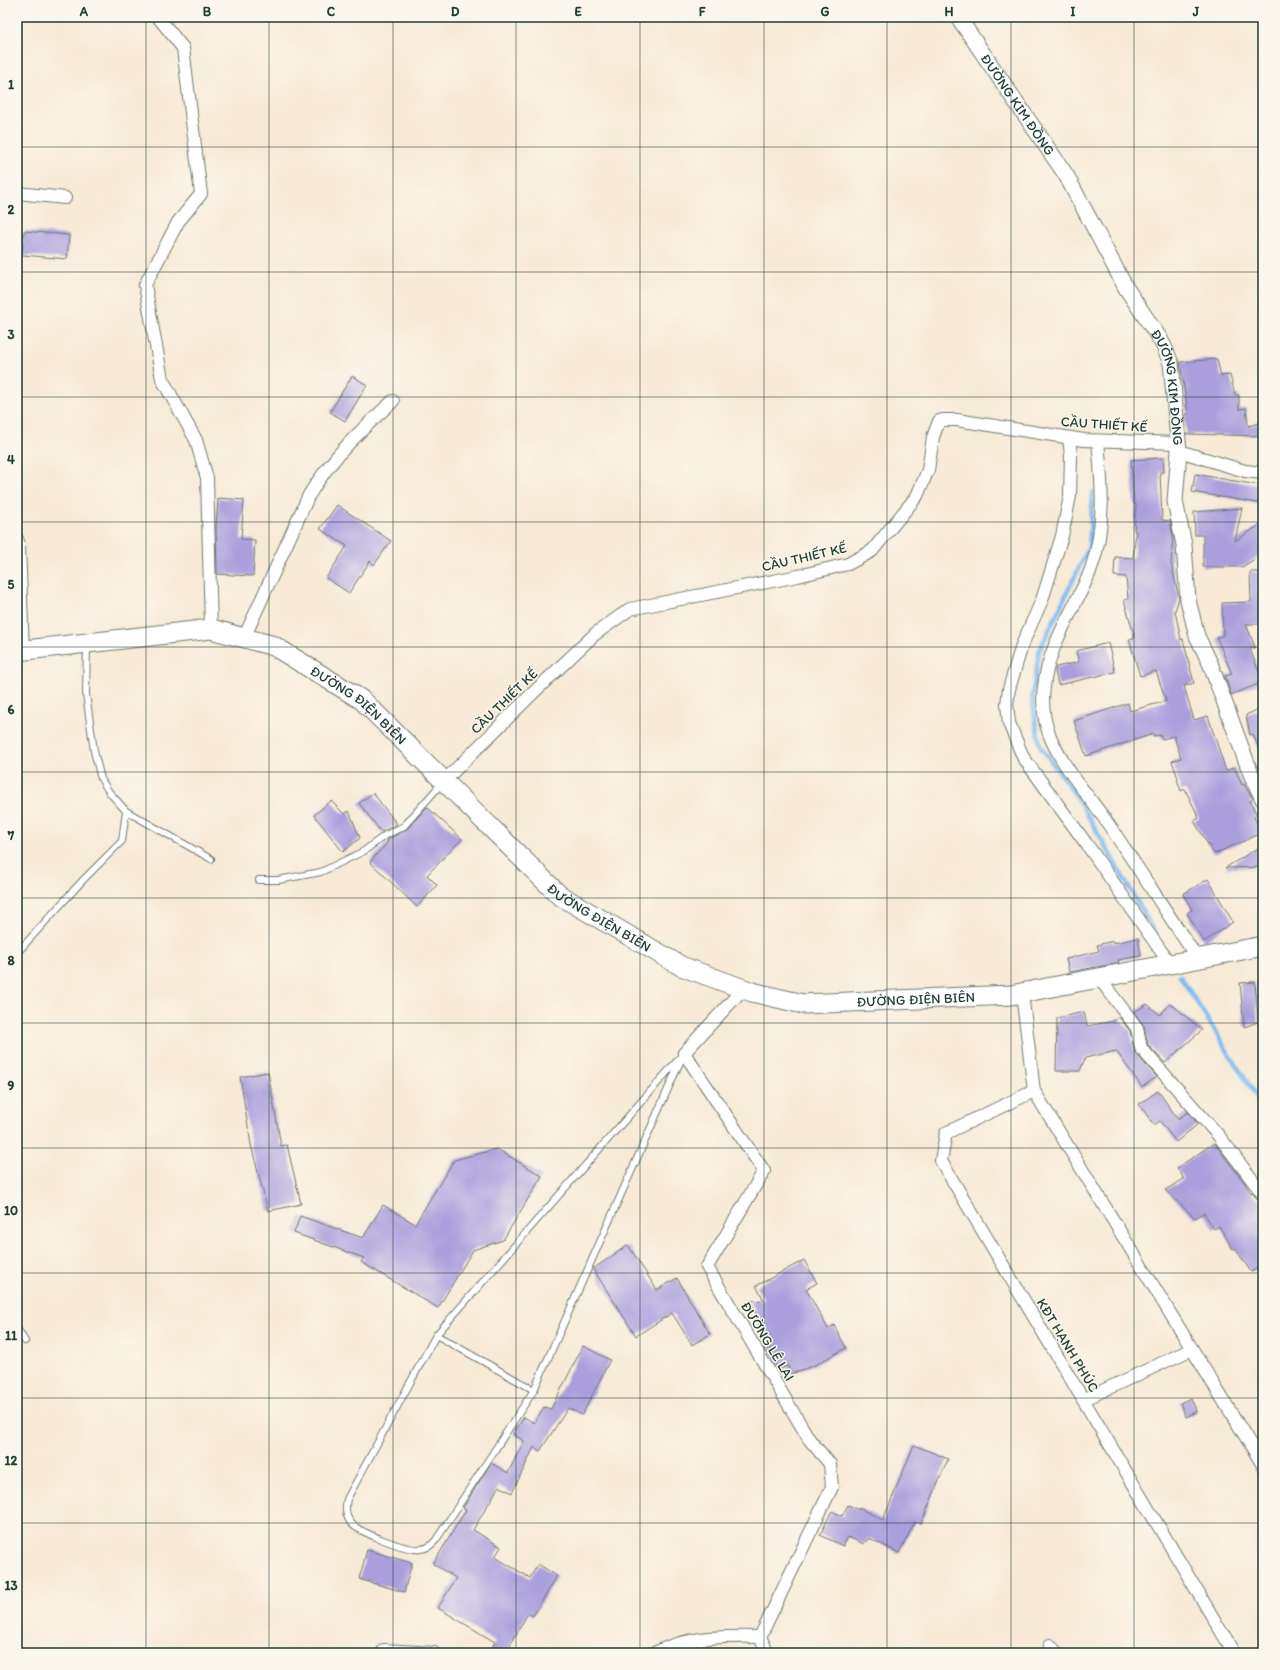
<svg xmlns="http://www.w3.org/2000/svg" width="1280" height="1670" viewBox="0 0 1280 1670" font-family="Itim,sans-serif">
<style>
.lines{fill:none;stroke-linecap:round;stroke-linejoin:round}
.stream{stroke:#80baf1;stroke-width:4.5}
.building{fill:#aa9edd}
.service-casing{stroke:#6b7a6d;stroke-width:8}
.minor-casing{stroke:#6b7a6d;stroke-width:14}
.tertiary-casing{stroke:#6b7a6d;stroke-width:17}
.primary-casing{stroke:#6b7a6d;stroke-width:21}
.service{stroke:#fff;stroke-width:6}
.minor{stroke:#fff;stroke-width:12}
.tertiary{stroke:#fff;stroke-width:15}
.primary{stroke:#fff;stroke-width:19}
.grid{fill:none;stroke:#1f3d34;stroke-width:1;stroke-opacity:0.55}
.labels{text-anchor:middle;stroke-width:3;stroke-linejoin:round;paint-order:stroke}
.street-label{font-size:14px;fill:#1f3d34;stroke:#fbf7ec}
.neatline{fill:none;stroke:#1f3d34;stroke-width:1.5}
.grid-label{font-size:13px;text-anchor:middle;font-weight:bold;fill:#1f3d34}
</style>
<rect width="100%" height="100%" fill="#fbf7ec"/>
<filter id="ink" filterUnits="userSpaceOnUse"><feTurbulence type="fractalNoise" baseFrequency=".025" numOctaves="2"/><feDisplacementMap in="SourceGraphic" scale="8" xChannelSelector="R" yChannelSelector="G"/><feConvolveMatrix kernelMatrix="1 2 1 2 8 2 1 2 1" color-interpolation-filters="sRGB"/></filter>
<filter id="wash" filterUnits="userSpaceOnUse"><feTurbulence type="fractalNoise" baseFrequency=".012" numOctaves="4" result="noise"/><feDisplacementMap in="SourceGraphic" scale="16" xChannelSelector="R" yChannelSelector="G"/><feGaussianBlur stdDeviation="0.9" result="paint"/><feColorMatrix in="noise" values="0 0 0 0 0 0 0 0 0 0 0 0 0 0 0 0 0 1.4 0 .05"/><feComposite in="paint" operator="in"/></filter>
<g filter="url(#wash)">
<rect width="100%" height="100%" fill="#f7ead6"/>
<g class="lines">
<g class="stream">
<polyline points="1093,492 1089,547 1039,651 1032,700 1040,746 1077,797 1156,934"/>
<polyline points="1180,976 1263,1107"/>
</g>
</g>
<g id="blocks">
<g class="building">
<polygon points="24,231 69,235 67,259 22,255"/>
<polygon points="1217,359 1221,376 1230,375 1235,395 1239,395 1239,409 1246,408 1248,426 1263,422 1263,436 1186,434 1185,415 1188,414 1180,362"/>
<polygon points="352,376 367,385 345,421 330,412"/>
<polygon points="1163,458 1164,472 1160,472 1162,520 1170,521 1173,537 1171,563 1179,598 1175,611 1181,640 1183,639 1194,683 1184,686 1194,720 1208,716 1226,771 1234,767 1242,785 1244,784 1253,799 1250,801 1257,815 1254,817 1262,833 1214,854 1194,821 1199,818 1185,789 1181,791 1177,779 1178,778 1172,761 1181,758 1174,736 1162,739 1160,735 1154,736 1153,734 1086,756 1074,721 1128,703 1130,711 1166,701 1156,671 1140,676 1129,639 1135,638 1124,600 1128,599 1126,577 1114,576 1115,557 1133,558 1136,531 1134,531 1136,504 1134,504 1131,460"/>
<polygon points="1195,474 1263,486 1263,504 1192,492"/>
<polygon points="218,498 244,500 241,539 255,540 253,576 217,574 216,527"/>
<polygon points="337,505 391,541 374,565 370,561 349,593 326,578 347,546 320,529"/>
<polygon points="1242,508 1235,541 1263,523 1263,554 1242,567 1203,567 1203,535 1195,535 1194,512"/>
<polygon points="1250,572 1263,572 1263,624 1246,624 1255,647 1250,649 1263,682 1231,695 1225,676 1232,674 1217,638 1223,635 1222,603 1251,602"/>
<polygon points="1108,643 1115,672 1058,685 1055,671 1056,667 1079,662 1076,651"/>
<polygon points="1263,707 1263,757 1262,757 1253,734 1250,735 1246,715"/>
<polygon points="373,793 397,824 381,832 359,803"/>
<polygon points="331,801 344,814 349,811 360,838 343,852 314,815"/>
<polygon points="427,807 462,839 427,875 437,885 417,907 370,862 388,842 387,840 407,829"/>
<polygon points="1263,845 1263,867 1225,868"/>
<polygon points="1208,879 1233,922 1204,942 1187,913 1192,910 1183,894"/>
<polygon points="1138,938 1141,956 1118,960 1119,963 1069,972 1066,959 1099,951 1097,945 1113,941 1114,943"/>
<polygon points="1255,982 1258,1022 1244,1027 1240,983"/>
<polygon points="1170,1003 1202,1030 1165,1063 1148,1045 1144,1026 1134,1012 1147,1004 1160,1015"/>
<polygon points="1084,1012 1087,1026 1114,1021 1119,1017 1130,1031 1135,1053 1157,1077 1142,1087 1116,1051 1085,1058 1080,1071 1056,1071 1057,1018"/>
<polygon points="268,1072 281,1146 287,1145 301,1204 268,1211 251,1145 240,1077"/>
<polygon points="1158,1091 1178,1119 1188,1112 1198,1124 1176,1142 1160,1121 1154,1125 1139,1104"/>
<polygon points="1214,1143 1244,1182 1251,1193 1252,1192 1257,1199 1263,1201 1263,1265 1251,1272 1235,1248 1233,1249 1219,1226 1214,1229 1204,1213 1195,1218 1165,1190 1184,1179 1177,1168"/>
<polygon points="497,1149 542,1176 503,1240 473,1250 438,1308 361,1262 364,1258 294,1233 300,1216 363,1238 383,1205 415,1224 454,1160"/>
<polygon points="628,1245 657,1290 677,1278 710,1334 692,1345 672,1313 636,1336 593,1269"/>
<polygon points="804,1260 817,1283 806,1289 828,1329 834,1325 846,1348 815,1365 791,1374 788,1366 778,1370 751,1301 764,1300 756,1286"/>
<polygon points="583,1346 610,1360 582,1415 568,1408 540,1451 534,1447 512,1493 499,1486 473,1530 501,1547 495,1557 530,1578 538,1564 557,1576 533,1616 528,1613 506,1653 489,1653 495,1642 438,1608 456,1578 433,1564 466,1510 463,1508 491,1463 508,1473 524,1441 513,1434 524,1417 534,1423 544,1407 551,1409"/>
<polygon points="1191,1398 1197,1412 1186,1417 1180,1403"/>
<polygon points="914,1445 948,1459 921,1524 915,1522 899,1553 869,1538 864,1544 848,1537 843,1546 820,1535 832,1511 842,1516 848,1505 859,1510 859,1508 883,1520"/>
<polygon points="367,1550 412,1563 404,1592 359,1579"/>
</g>
</g>
</g>
<g filter="url(#ink)">
<use href="#blocks" fill-opacity="0" stroke="#6b7a6d" stroke-width="1"/>
<g class="lines">
<defs>
<g id="service">
<polyline points="126,811 211,859"/>
<polyline points="259,880 278,880 321,872 364,851 384,836 404,826 443,782"/>
<polyline points="17,953 83,880 122,841 126,811 109,792 101,779 94,751 86,694 87,645"/>
<path d="M684,1053L534,1390L436,1540C432,1545 427,1549 420,1549C408,1551 358,1532 351,1523C345,1516 345,1508 347,1499L436,1335Z"/>
<polyline points="17,1328 25,1341"/>
<polyline points="436,1335 534,1390"/>
</g>
<g id="minor">
<polyline points="158,17 183,48 201,194 178,222 145,285 162,379 196,440 207,478 211,629"/>
<polyline points="17,193 65,198"/>
<polyline points="1069,438 1071,455 1070,496 1062,536 1042,600 1022,645 1009,689 1007,704 1009,723 1023,757 1088,846 1170,964"/>
<path d="M1098,441C1102,483 1106,528 1091,569C1076,608 1048,644 1044,687C1042,702 1044,720 1049,734C1062,766 1084,790 1104,818C1136,864 1166,912 1198,959"/>
<polyline points="1179,451 1245,471 1263,473"/>
<polyline points="17,539 19,545 23,651"/>
<path d="M244,638L309,495C333,456 359,432 393,401"/>
<polyline points="444,781 533,693 595,634 630,609 798,576 848,564 872,551 917,496 928,470 933,437 939,421 943,420 957,420 1084,440 1178,443"/>
<polyline points="1099,978 1137,1028 1141,1048 1218,1135 1263,1194"/>
<polyline points="1022,993 1034,1091 1263,1465"/>
<polyline points="1034,1091 946,1133 941,1161 1234,1653"/>
<polyline points="1083,1400 1192,1349"/>
<polyline points="760,1637 768,1653"/>
<polyline points="1050,1645 1057,1653"/>
<polyline points="382,1653 384,1650 434,1653"/>
<path d="M654,1653C688,1636 723,1636 760,1637L832,1487L830,1464L809,1439L707,1267L764,1171L684,1053L743,989"/>
</g>
<g id="tertiary">
<path id="s1" d="M958,17L1066,175L1126,288L1162,342L1171,363L1179,451L1175,501L1184,545L1188,600L1197,636L1210,663L1251,774L1263,799"/>
</g>
<g id="primary">
<path id="s2" d="M17,651L211,629L274,646L362,700L559,895L681,966L752,992L803,1004L1011,995L1263,946"/>
</g>
</defs>
<use href="#service" class="service-casing"/>
<use href="#minor" class="minor-casing"/>
<use href="#tertiary" class="tertiary-casing"/>
<use href="#primary" class="primary-casing"/>
<use href="#service" class="service"/>
<use href="#minor" class="minor"/>
<use href="#tertiary" class="tertiary"/>
<use href="#primary" class="primary"/>
</g>
</g>
<path class="grid" d="M146,17V1653M269,17V1653M393,17V1653M516,17V1653M640,17V1653M764,17V1653M887,17V1653M1011,17V1653M1134,17V1653M17,147H1263M17,272H1263M17,397H1263M17,522H1263M17,647H1263M17,772H1263M17,898H1263M17,1023H1263M17,1148H1263M17,1273H1263M17,1398H1263M17,1523H1263"/>
<g class="labels">
<g class="street-label">
<text dy="5" stroke="none"><textPath href="#s1" startOffset="106">ĐƯỜNG KIM ĐỒNG</textPath></text>
<text dy="5" stroke="none"><textPath href="#s1" startOffset="430">ĐƯỜNG KIM ĐỒNG</textPath></text>
<text transform="translate(1104 424) rotate(4)" y="5">CẦU THIẾT KẾ</text>
<text transform="translate(804 557) rotate(-13)" y="5">CẦU THIẾT KẾ</text>
<text transform="translate(504 701) rotate(-44)" y="5">CẦU THIẾT KẾ</text>
<text dy="5" stroke="none"><textPath href="#s2" startOffset="364">ĐƯỜNG ĐIỆN BIÊN</textPath></text>
<text dy="5" stroke="none"><textPath href="#s2" startOffset="687">ĐƯỜNG ĐIỆN BIÊN</textPath></text>
<text dy="5" stroke="none"><textPath href="#s2" startOffset="1023">ĐƯỜNG ĐIỆN BIÊN</textPath></text>
<text transform="translate(768 1341) rotate(59)" y="5">ĐƯỜNG LÊ LAI</text>
<text transform="translate(1068 1345) rotate(59)" y="5">KĐT HẠNH PHÚC</text>
</g>
</g>
<rect width="1280" height="1670" fill="none" stroke="#fbf7ec" stroke-width="44"/>
<rect x="22" y="22" width="1236" height="1626" class="neatline"/>
<g class="grid-label">
<text x="84" y="16">A</text>
<text x="207" y="16">B</text>
<text x="331" y="16">C</text>
<text x="455" y="16">D</text>
<text x="578" y="16">E</text>
<text x="702" y="16">F</text>
<text x="825" y="16">G</text>
<text x="949" y="16">H</text>
<text x="1073" y="16">I</text>
<text x="1196" y="16">J</text>
<text x="11" y="89">1</text>
<text x="11" y="214">2</text>
<text x="11" y="339">3</text>
<text x="11" y="464">4</text>
<text x="11" y="589">5</text>
<text x="11" y="714">6</text>
<text x="11" y="840">7</text>
<text x="11" y="965">8</text>
<text x="11" y="1090">9</text>
<text x="11" y="1215">10</text>
<text x="11" y="1340">11</text>
<text x="11" y="1465">12</text>
<text x="11" y="1590">13</text>
</g>
</svg>
